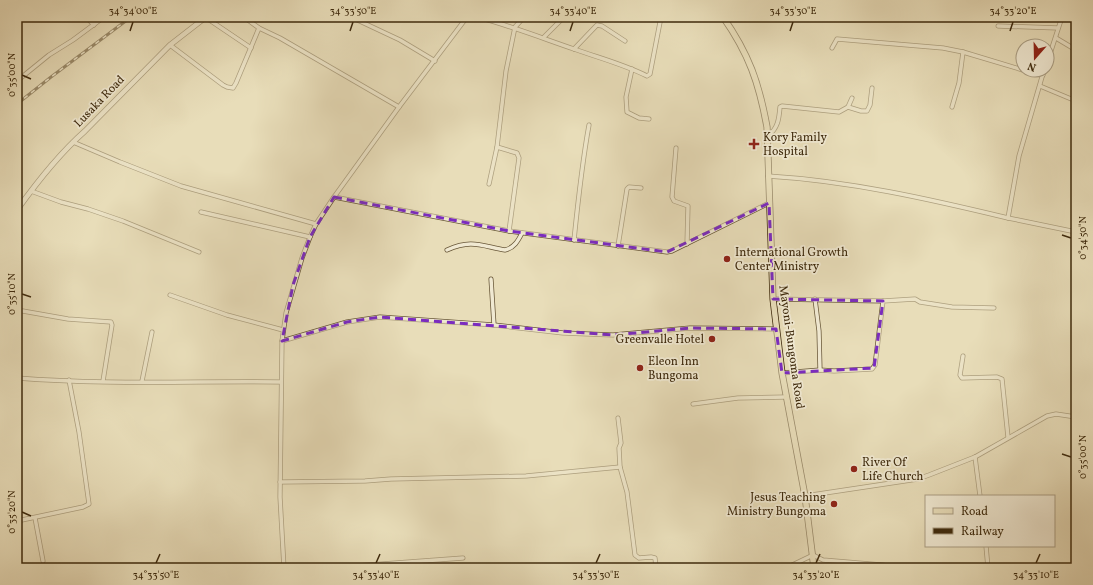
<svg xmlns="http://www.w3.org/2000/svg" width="1093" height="585" viewBox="0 0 1093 585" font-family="Vollkorn,serif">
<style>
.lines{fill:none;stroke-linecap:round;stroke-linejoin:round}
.minor-casing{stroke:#685738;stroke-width:5}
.tertiary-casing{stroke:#685738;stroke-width:6}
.primary-casing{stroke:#3e2a0d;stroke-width:7}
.minor{stroke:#f0e9d2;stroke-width:3.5}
.tertiary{stroke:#f0e9d2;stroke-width:4.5}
.primary{stroke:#e8ddb9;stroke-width:5.5}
.rail-casing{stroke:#3e2a0d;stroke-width:3}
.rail{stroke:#f0e9d2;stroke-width:1.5;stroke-dasharray:4.5;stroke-linecap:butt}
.marked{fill:none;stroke:#7b2cbf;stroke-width:3;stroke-dasharray:8 5;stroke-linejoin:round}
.ticks{fill:none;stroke:#3e2a0d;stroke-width:1.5}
.poi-dot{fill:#8f2418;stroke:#f0e9d2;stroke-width:1.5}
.labels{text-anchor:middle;stroke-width:3.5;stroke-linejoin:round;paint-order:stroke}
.street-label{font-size:12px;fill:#3e2a0d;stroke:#f0e9d2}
.poi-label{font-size:12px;fill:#3e2a0d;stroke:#f0e9d2;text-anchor:start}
.neatline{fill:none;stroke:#3e2a0d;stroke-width:1.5}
.ticks-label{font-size:10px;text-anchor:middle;fill:#3e2a0d}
</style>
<rect width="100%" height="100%" fill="#e8ddb9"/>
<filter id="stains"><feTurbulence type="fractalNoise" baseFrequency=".005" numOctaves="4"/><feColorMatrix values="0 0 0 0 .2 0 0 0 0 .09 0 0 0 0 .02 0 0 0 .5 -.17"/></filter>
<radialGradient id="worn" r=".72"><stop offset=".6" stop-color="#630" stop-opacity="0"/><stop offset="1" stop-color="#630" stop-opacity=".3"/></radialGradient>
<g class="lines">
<defs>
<g id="minor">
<polyline points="86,17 94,25"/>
<polyline points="205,17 251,48"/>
<polyline points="244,17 259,28 280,38 399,107"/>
<polyline points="351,17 400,40 435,61"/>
<path d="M478,17C511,26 542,38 574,49C599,58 623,64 647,76L650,74L661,17"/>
<polyline points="998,26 1058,28"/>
<polyline points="544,37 564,17"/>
<polyline points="1056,38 1076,50"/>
<polyline points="170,45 223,85 227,87 233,88 236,83 259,28"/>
<polyline points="832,48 837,39 943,48 963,52"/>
<polyline points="574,49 597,25 602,26 625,41"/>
<polyline points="1047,63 1062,17"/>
<polyline points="632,69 626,97 627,112 639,118 649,119"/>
<polyline points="1025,70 1043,75"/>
<polyline points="17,81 49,55 73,40 104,17"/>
<polyline points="1040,86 1076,101"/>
<polyline points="848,107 861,111 867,111 870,105 872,88"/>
<polyline points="952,107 959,83 963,52 1023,70"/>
<path d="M768,136C778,128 779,119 780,107L782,106L839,112L848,107L852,98"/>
<polyline points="73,142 120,162 181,186 316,224"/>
<polyline points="497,147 517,153 519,158 509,231"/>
<polyline points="676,148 672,197 674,201 688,206 687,244"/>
<path d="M768,176C850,181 929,199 1008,218L1019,156L1044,70"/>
<polyline points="489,184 497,147 506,71 515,27 524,17"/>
<polyline points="31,191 61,202 88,209 123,221 199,252"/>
<polyline points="334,197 509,231 667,252 672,251 769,203"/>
<polyline points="201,212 310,237"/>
<polyline points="1008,218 1076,232"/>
<path d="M574,240C578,201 582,163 589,125"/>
<polyline points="618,246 627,189 629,187 641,188"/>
<path d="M447,250C472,239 481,246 505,250C514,248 518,241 522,233"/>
<polyline points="491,279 494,325"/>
<polyline points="170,295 227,315 283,330"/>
<polyline points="773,299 883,301"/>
<polyline points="815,299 819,331 820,370"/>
<polyline points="17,310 68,319 111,322 112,325 103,381"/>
<polyline points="282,341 347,322 380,317 494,325 563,333 613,335 690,328 776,329"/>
<polyline points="963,356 960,375 962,378 997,377 1002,379 1008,437"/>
<polyline points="782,373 820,370 834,371 872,369 875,365 883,301 915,299 920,302 952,307 994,308"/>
<path d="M17,378C104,385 193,381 280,382"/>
<polyline points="142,381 152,332"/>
<polyline points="693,404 738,398 786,397"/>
<polyline points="618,418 621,443 619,448 620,467 627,492 635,555 639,558 651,557 655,558 656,568"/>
<polyline points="975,457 980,496"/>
<polyline points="280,482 365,481 391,479 526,476 620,467"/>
<polyline points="805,496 918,479 929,475 975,457 1047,416 1056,414 1076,417"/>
<polyline points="35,518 43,561"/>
<polyline points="17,521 83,507 89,504 79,432 69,380"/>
<polyline points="986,546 988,568"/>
<polyline points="284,568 280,497 282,341 286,313 302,258 310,237 316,224 334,197 399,107 467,17"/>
<polyline points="328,568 463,558"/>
<polyline points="786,568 813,555 823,560 882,565 903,568"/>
</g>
<path id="tertiary" d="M17,210C37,182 59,154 85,131L170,45L206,17"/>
<path id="primary" d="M723,17C749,54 759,83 767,127L773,299L782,373L805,496L814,568"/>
</defs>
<use href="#minor" class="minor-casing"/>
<use href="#tertiary" class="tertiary-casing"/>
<use href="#primary" class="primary-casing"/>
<use href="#minor" class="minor"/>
<use href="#tertiary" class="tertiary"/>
<use href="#primary" class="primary"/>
<defs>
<polyline id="rail" points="17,104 51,77 131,17"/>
</defs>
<use href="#rail" class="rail-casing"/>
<use href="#rail" class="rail"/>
</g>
<path d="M0 0H1093V585H0ZM334,197L509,231L667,252L769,203L773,299L883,301L874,368L782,373L776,329L690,328L613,335L380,317L347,322L282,341L293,285L310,237Z" fill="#e8ddb9" fill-opacity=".55" fill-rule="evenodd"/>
<path class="marked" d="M334,197L509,231L667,252L769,203L773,299L883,301L874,368L782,373L776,329L690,328L613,335L380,317L347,322L282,341L293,285L310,237Z"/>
<path class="ticks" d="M130,31L133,22M350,31L353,22M570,31L573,22M790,31L793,22M1010,31L1013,22M22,75L31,79M1062,235L1071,238M22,294L31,297M1062,454L1071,457M22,512L31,516M156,563L160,554M376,563L380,554M596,563L600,554M816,563L820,554M1036,563L1040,554"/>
<g class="poi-dot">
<path d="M752 138h4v4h4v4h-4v4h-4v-4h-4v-4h4z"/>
<circle cx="727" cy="259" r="4"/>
<circle cx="712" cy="339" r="4"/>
<circle cx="640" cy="368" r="4"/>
<circle cx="854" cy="469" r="4"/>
<circle cx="834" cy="504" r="4"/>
</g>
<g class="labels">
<g class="street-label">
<text transform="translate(99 101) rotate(-46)" y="4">Lusaka Road</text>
<text transform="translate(792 347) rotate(82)" y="4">Mayoni-Bungoma Road</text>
</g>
<g class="poi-label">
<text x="763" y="141">Kory Family<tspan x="763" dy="14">Hospital</tspan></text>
<text x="735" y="256">International Growth<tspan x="735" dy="14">Center Ministry</tspan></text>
<text x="704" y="343" text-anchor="end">Greenvalle Hotel</text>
<text x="648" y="365">Eleon Inn<tspan x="648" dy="14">Bungoma</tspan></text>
<text x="862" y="466">River Of<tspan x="862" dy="14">Life Church</tspan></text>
<text x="826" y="501" text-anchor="end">Jesus Teaching<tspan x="826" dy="14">Ministry Bungoma</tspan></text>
</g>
</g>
<rect width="1093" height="585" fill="none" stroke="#e8ddb9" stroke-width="44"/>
<rect x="925" y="495" width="130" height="52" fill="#f0e9d2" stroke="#a99d83"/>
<rect x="933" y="508" width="20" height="6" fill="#e8ddb9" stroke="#a99d83"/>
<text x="961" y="515" font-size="12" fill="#3e2a0d">Road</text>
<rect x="933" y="528" width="20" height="6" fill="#3e2a0d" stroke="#a99d83"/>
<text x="961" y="535" font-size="12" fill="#3e2a0d">Railway</text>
<g transform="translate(1035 58) rotate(200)"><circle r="19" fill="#f0e9d2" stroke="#a99d83"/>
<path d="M0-3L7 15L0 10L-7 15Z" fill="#8f2418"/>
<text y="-6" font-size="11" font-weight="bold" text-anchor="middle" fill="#3e2a0d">N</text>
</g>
<rect x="22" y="22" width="1049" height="541" class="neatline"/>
<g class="ticks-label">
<text x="133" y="14">34°34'00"E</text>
<text x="353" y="14">34°33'50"E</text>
<text x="573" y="14">34°33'40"E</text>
<text x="793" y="14">34°33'30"E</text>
<text x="1013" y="14">34°33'20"E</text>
<text transform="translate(11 75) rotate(-90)" y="4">0°35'00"N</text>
<text transform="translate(1082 238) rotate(-90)" y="4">0°34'50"N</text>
<text transform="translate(11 294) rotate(-90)" y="4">0°35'10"N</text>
<text transform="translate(1082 457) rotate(-90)" y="4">0°35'00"N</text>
<text transform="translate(11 512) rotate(-90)" y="4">0°35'20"N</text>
<text x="156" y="578">34°33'50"E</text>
<text x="376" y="578">34°33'40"E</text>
<text x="596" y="578">34°33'30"E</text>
<text x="816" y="578">34°33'20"E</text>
<text x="1036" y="578">34°33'10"E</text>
</g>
<rect width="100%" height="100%" filter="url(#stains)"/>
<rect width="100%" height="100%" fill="url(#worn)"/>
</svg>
